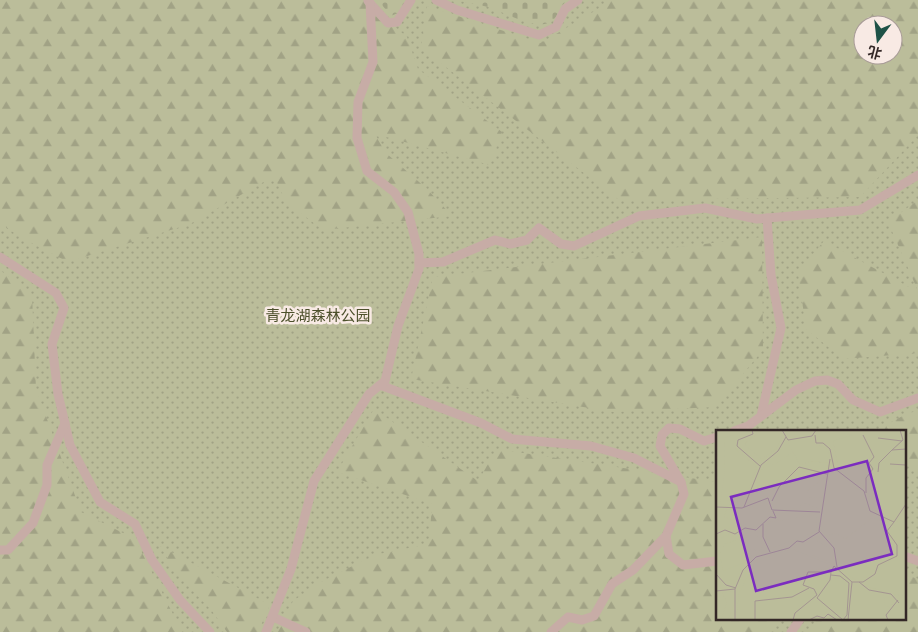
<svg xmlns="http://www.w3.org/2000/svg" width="918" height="632" viewBox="0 0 918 632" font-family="Arial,'Noto Sans SC',sans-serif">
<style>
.grass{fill:url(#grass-dots);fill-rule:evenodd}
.forest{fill:url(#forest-firs);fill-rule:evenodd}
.cemetery{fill:url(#cemetery-stones)}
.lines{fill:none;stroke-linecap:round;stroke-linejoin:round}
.minor{stroke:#c7aca6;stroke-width:9}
.labels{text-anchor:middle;stroke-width:5;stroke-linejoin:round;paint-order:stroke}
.park-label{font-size:15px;fill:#4c502b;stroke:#f8eae4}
.inset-road{fill:none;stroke:#a49591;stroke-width:1}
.view{fill:#7b2cbf;fill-opacity:0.15;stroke:#7b2cbf;stroke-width:2.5}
.inset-edge{fill:none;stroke:#332726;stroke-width:2.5}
</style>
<defs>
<pattern id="grass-dots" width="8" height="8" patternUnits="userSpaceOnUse" patternTransform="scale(1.25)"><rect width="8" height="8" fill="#bbbd9a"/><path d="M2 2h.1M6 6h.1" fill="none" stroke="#a1a285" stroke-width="1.8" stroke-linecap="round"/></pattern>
<pattern id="forest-firs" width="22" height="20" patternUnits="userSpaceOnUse" patternTransform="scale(1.25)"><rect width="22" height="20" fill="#bbbd9a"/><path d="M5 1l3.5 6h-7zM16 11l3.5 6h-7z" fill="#a1a285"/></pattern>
<pattern id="cemetery-stones" width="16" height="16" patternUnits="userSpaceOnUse" patternTransform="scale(1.25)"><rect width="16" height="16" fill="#bbbd9a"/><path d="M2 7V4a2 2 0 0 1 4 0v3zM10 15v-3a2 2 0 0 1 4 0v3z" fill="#a1a285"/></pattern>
</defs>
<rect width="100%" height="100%" fill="#efdfd9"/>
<path class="grass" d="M0,0H918V632H0ZM863,25H893V55H863ZM717,431H904V618H717Z"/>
<g class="forest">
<polygon points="0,0 362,0 407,37 418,69 502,132 490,165 375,134 386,153 427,189 452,216 323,230 286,202 274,176 190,224 68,262 20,237 0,223"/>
<path d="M609,0H918V135L860,197L619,200L421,48L427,6L541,43L608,3ZM863,25H893V55H863Z"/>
<polygon points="918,200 918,291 888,222"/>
<polygon points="762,237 763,350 715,407 614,412 411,379 433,277"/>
<polygon points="824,241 918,292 918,353 843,359 806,329 798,272"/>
<polygon points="0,270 32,295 36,389 81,512 135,539 182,632 0,632"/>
<polygon points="374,409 478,481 497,449 717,482 717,618 779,618 769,632 277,632 293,601 319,583 374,555 429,544 432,504 337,472"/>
<polygon points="918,411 918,472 904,463 904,431 875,431 908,413"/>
<polygon points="160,546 270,605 258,632 227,632 212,611 178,575"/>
<polygon points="904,574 918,579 918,632 809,632 818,618 904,618"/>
</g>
<g class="cemetery">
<polygon points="378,0 407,0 400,12 391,16"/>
<path d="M453,0H568C559,5 559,19 548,23C534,29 503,12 488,7C477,4 465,2 453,0Z"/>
</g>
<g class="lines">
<g class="minor">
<polyline points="436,0 457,10 539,35 556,27 565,9 578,0"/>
<polyline points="368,1 388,23 397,22 411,0"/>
<polyline points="0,257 56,293 64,308 52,344 58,394 70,445 100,502 135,524 152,560 180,600 210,632"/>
<polyline points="419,263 443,262 495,240 510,244 527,240 539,228 561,244 574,246 639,216 705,208 757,219 860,210 918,175"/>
<polyline points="380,385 481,423 512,439 591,446 634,458 681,482 684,494 666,536 669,554 683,565 717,561"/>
<polyline points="761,416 781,328 771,275 767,218"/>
<polyline points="734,431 748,426 796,390 815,381 827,380 838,384 853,400 880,412 918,398"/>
<polyline points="681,482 660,446 662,435 669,428 680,429 704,441 717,437"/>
<polyline points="0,550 8,550 33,523 47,485 47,465 65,423"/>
<polyline points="904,556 918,561"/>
<polyline points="273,617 306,632"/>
<polyline points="266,632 291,569 314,481 369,394 385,381 398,326 419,269 419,254 408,212 394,192 367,171 357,138 358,102 373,62 370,3"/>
<polyline points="551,632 568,617 582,620 594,616 612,584 633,570 666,536"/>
<polyline points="791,632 801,618"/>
</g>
</g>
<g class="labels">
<g class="park-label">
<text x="318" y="321">青龙湖森林公园</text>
</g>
</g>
<g transform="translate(716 430)">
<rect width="190" height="190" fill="#efdfd9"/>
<path d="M0,0H190V190H0Z" fill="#bbbd9a"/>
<path d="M46,0H64L66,7L60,19L46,29L28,14ZM102,0H190V100L182,92L160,82L155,68L144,52L135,50L122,36L117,11L137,5L113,1L102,4ZM18,5V18L41,37L26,76L4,74L9,39L8,8ZM77,22L84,35L95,31L112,33L109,47L91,61L92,67L107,68L104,79L86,72L84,78L49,82L37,77L34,69L44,42L52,32L58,35ZM11,78L8,87L31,94L0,111V79ZM100,85L101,101L54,119L49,103L54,92ZM156,88L182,97L190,113V167L179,164L175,178L169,175L167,161L149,156L111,131L96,125L97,119H115L100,110L119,103L129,109ZM37,105L44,108L47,116L44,121L29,118L36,127L32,131L7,141L4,125L8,114ZM76,119L112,134V140L94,139L86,148L85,158L97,160L100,165L81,181L90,190H20L23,163L41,129ZM18,161L19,172L12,190H5L11,172L6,163Z" fill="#bbbd9a"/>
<path d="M65,0H99V14L113,20L112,33L95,31L84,35ZM117,137L135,151L132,188L125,190L114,180L108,187L99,185L93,189L83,181L102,164L98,159L88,155L89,150L94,142L115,143Z" fill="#bbbd9a"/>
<path class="inset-road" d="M36,0L37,4L22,10L21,16L44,36M66,0L72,10L96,6L100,0M184,0L187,10L176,20L190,19M99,5L100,13H107L114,19L118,38L148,61L154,81L178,92L171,101L181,115V126L162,135L159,144L147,152H136M147,5L158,27L153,33L157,39L150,48V63M162,8L186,11M114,29L103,101L118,118L121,137M174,34L190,35M162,42L163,33L177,19M56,71L63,57L83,37L111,44M0,77L26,78L52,68L56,80L104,82M28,77L45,35L62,21L70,7M178,92L190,74M47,94V107L54,122M0,104L9,100L19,104L29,98L40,100L54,87L60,88L57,81M115,142L114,150L101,168L127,190M0,144L10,155L20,158M115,145L124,146L133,153L131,185L127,190M143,152L153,160L175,164L183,173M19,159V190M0,161L19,159L27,140L40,127L73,118L81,111L87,112L103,102M39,190V171L76,167L93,158M77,190L79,183L101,165L98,159L87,155L92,142H115L118,136L136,152L132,190M93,190L101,186L108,188L112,184L121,190M172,190L170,185L182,170"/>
<path class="view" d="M151,31L176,124L40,161L15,67Z"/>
<rect width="190" height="190" class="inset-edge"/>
</g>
<g transform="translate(878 40) rotate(195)"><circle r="24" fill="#f8eae4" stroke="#a99c98"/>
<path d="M0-4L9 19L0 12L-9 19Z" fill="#1e5247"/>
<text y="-8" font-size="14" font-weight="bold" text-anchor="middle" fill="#332726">北</text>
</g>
</svg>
